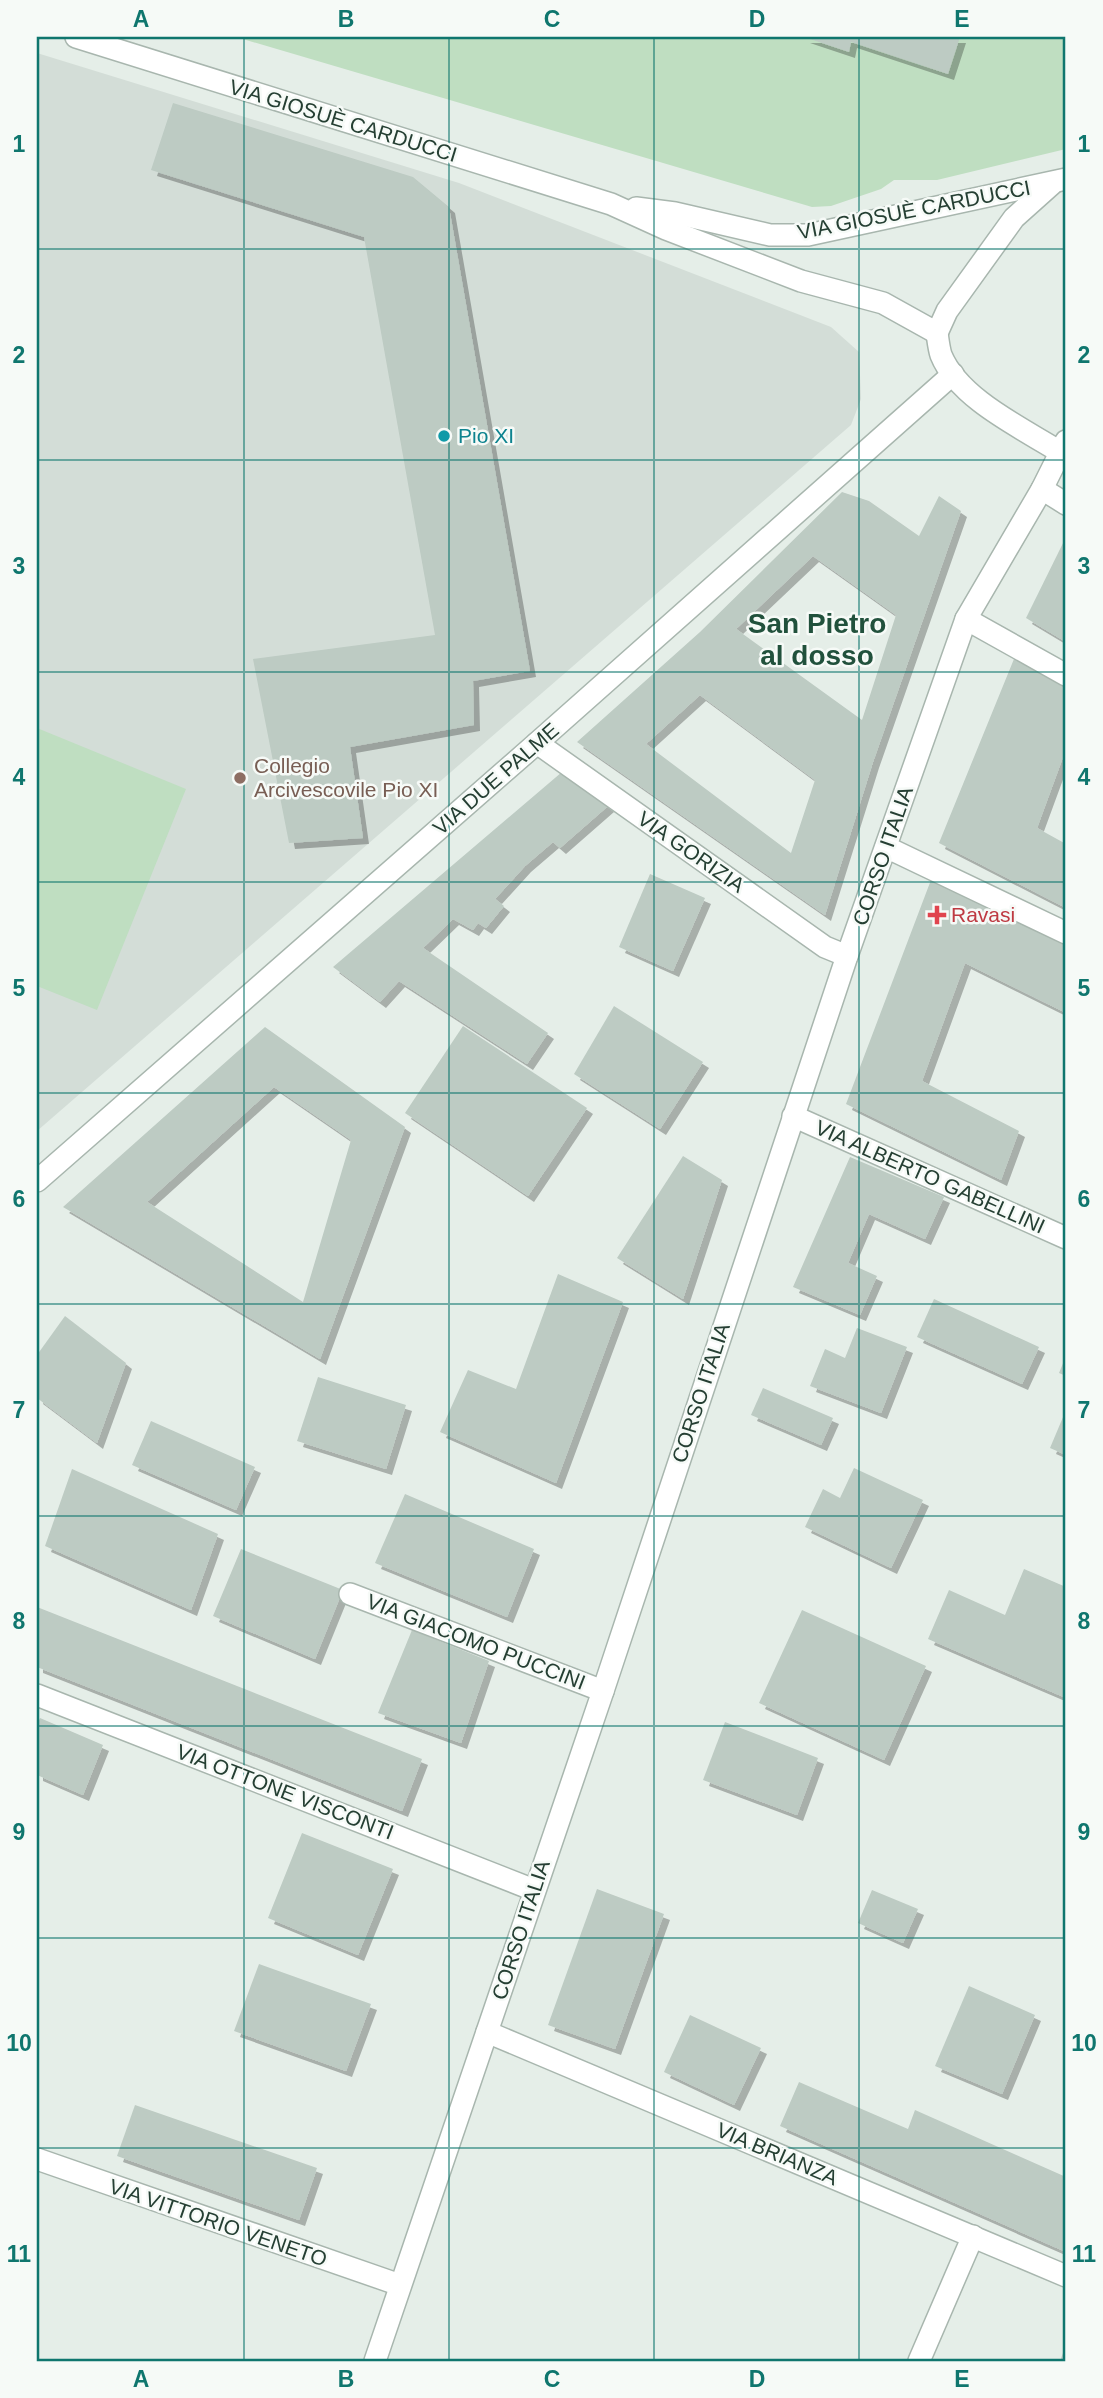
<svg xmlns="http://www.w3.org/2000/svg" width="1103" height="2398" viewBox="0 0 1103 2398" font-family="Arial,sans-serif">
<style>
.built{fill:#d3ddd7}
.green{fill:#bfdec1}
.building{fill:#bdcbc3;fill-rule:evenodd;filter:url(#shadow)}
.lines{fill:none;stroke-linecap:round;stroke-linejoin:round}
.street-casing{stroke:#a8b6ae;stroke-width:24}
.street{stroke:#fff;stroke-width:21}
.grid{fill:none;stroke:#0f766e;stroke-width:2;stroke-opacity:0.55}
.culture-dot{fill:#0f9aa8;stroke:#f6faf7;stroke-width:2.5}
.education-dot{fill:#8d6e63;stroke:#f6faf7;stroke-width:2.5}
.health-dot{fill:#e0444e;stroke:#f6faf7;stroke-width:2.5}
.labels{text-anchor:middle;stroke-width:5;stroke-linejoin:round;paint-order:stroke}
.street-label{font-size:21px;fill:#253f33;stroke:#f6faf7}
.culture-label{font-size:21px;fill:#0d838f;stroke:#f6faf7;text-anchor:start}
.education-label{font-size:21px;fill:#785e54;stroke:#f6faf7;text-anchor:start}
.health-label{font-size:21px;fill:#be3a42;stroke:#f6faf7;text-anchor:start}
.district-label{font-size:28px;font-weight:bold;fill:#21513c;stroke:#f6faf7}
.neatline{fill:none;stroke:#0f766e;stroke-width:2.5}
.grid-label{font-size:23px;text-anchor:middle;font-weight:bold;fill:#0f766e}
</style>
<defs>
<filter id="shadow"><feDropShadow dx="6" dy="6" stdDeviation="0" flood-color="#0004"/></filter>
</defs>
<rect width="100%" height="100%" fill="#e5eee8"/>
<polygon class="built" points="37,53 459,183 831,327 859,352 861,399 851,425 37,1131"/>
<g class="green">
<polygon points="236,37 1066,37 1066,149 937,180 894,180 881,189 831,206 812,207"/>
<polygon points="37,728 186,789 97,1010 37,986"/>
</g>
<g class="building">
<polygon points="804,37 960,37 948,74 851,42 849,52"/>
<polygon points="173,103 413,177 449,207 530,671 473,681 474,725 350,747 363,838 289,843 253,659 435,635 364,237 151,170"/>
<path d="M842,492L869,501L919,536L939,496L961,511L873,762L825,915L577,742L700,632ZM813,556L896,615L862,720L736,629ZM700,695L815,780L791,853L646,744Z"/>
<polygon points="1066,537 1066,642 1026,618"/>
<polygon points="1016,654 1066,683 1066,749 1037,828 1066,844 1066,908 939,843"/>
<polygon points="562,772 608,806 560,848 553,842 525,866 495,899 504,906 486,928 478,923 473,930 453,919 423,948 548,1033 527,1064 399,981 380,1002 333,967"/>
<polygon points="934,872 1066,939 1066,1013 965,963 922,1081 1019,1131 1001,1180 846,1104"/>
<polygon points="650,874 705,898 673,971 619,947"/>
<polygon points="614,1006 703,1062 660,1129 574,1074"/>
<polygon points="463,1026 587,1108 528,1196 405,1113"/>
<path d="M265,1027L405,1127L320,1359L63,1207ZM274,1087L351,1140L303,1302L147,1202Z"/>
<polygon points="683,1156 722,1180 683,1299 617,1258"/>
<polygon points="850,1157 944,1197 925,1239 869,1214 848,1263 877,1276 860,1315 793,1287"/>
<polygon points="558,1274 623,1302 556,1483 440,1432 468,1370 516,1389"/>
<polygon points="934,1299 1039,1347 1022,1384 917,1337"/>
<polygon points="65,1316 126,1363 97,1443 37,1398 37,1355"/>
<polygon points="857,1328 907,1347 881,1413 810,1386 825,1349 845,1358"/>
<polygon points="1066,1356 1066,1376 1059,1373"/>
<polygon points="318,1377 406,1405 386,1469 297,1441"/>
<polygon points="763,1388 833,1418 821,1445 751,1415"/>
<polygon points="1066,1410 1066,1455 1050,1448"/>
<polygon points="151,1421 255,1467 236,1510 132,1465"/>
<polygon points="854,1468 923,1500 891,1568 805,1527 823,1489 840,1498"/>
<polygon points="72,1469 218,1534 191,1610 45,1546"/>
<polygon points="405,1494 534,1549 507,1617 375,1563"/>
<polygon points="241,1549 343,1590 315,1659 213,1616"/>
<polygon points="1024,1569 1066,1587 1066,1698 928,1639 949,1590 1005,1615"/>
<polygon points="37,1607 422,1759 402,1811 37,1667"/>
<polygon points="802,1610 926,1666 884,1760 759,1703"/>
<polygon points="412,1630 489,1661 461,1743 378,1713"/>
<polygon points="40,1718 103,1745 83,1795 37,1775 37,1725"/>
<polygon points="725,1722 818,1758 797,1815 703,1780"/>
<polygon points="302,1833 393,1869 358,1955 268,1918"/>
<polygon points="597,1889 664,1914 615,2049 548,2025"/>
<polygon points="872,1890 918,1909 903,1943 858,1923"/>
<polygon points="259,1964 371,2004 346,2071 234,2031"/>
<polygon points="969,1986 1035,2015 1002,2094 935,2066"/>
<polygon points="690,2015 761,2048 734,2105 664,2072"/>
<polygon points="799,2082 908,2129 915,2110 1066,2177 1066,2252 780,2126"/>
<polygon points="135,2105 317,2168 299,2220 117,2156"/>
<polygon points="1066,2345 1066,2361 1060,2361"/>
</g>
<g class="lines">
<defs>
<g id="street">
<polyline points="76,37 611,204 666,229 801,281 883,303 937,333"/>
<polyline points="636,208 675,213 770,235 808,235 1066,179"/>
<polyline points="937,333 947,311 1014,218 1052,184"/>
<path d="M937,333C938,340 939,349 941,355C959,399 1022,428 1060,452"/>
<polyline points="1042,489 1066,504"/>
<polyline points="966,619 1066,675"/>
<polyline points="537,743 825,947 847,956"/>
<polyline points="886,847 1066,933"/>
<polyline points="793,1116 1066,1238"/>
<polyline points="37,1181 537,743 953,374"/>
<polyline points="350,1594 603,1691"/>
<polyline points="37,1695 534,1890"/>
<polyline points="487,2032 1066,2276"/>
<polyline points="37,2159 400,2285"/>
<polyline points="375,2361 603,1691 847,956 966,619 1042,489 1066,441"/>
<polyline points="919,2361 973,2236"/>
</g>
</defs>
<use href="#street" class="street-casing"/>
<use href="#street" class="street"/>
</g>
<path class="grid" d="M244,37V2361M449,37V2361M654,37V2361M859,37V2361M37,249H1066M37,460H1066M37,672H1066M37,882H1066M37,1093H1066M37,1304H1066M37,1516H1066M37,1726H1066M37,1938H1066M37,2148H1066"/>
<circle class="culture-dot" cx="444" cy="436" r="7"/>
<circle class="education-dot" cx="240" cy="778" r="7"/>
<path class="health-dot" d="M933.5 904.5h7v7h7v7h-7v7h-7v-7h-7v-7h7z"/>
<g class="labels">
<g class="street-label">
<text transform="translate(343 121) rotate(17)" y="7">VIA GIOSUÈ CARDUCCI</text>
<text transform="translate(914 210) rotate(-11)" y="7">VIA GIOSUÈ CARDUCCI</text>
<text transform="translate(496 779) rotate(-41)" y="7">VIA DUE PALME</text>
<text transform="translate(691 852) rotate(35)" y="7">VIA GORIZIA</text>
<text transform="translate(883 856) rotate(-71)" y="7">CORSO ITALIA</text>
<text transform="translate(930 1177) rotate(24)" y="7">VIA ALBERTO GABELLINI</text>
<text transform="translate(701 1393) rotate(-72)" y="7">CORSO ITALIA</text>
<text transform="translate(476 1642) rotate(21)" y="7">VIA GIACOMO PUCCINI</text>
<text transform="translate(285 1792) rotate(21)" y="7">VIA OTTONE VISCONTI</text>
<text transform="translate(521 1930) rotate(-72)" y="7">CORSO ITALIA</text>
<text transform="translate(777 2154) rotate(23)" y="7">VIA BRIANZA</text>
<text transform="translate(218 2223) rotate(19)" y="7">VIA VITTORIO VENETO</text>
</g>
<g class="culture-label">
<text x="458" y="443">Pio XI</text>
</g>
<g class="education-label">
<text x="254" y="773">Collegio<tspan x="254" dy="24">Arcivescovile Pio XI</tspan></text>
</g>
<g class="health-label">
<text x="951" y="922">Ravasi</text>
</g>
<g class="district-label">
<text x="817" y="633">San Pietro<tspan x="817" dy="32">al dosso</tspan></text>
</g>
</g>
<rect width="1103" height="2398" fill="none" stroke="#f6faf7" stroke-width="77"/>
<rect x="38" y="38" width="1026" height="2322" class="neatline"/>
<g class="grid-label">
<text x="141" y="27">A</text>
<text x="346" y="27">B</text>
<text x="552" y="27">C</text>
<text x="757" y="27">D</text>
<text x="962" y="27">E</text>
<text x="19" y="152">1</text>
<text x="1084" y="152">1</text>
<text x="19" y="363">2</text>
<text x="1084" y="363">2</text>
<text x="19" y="574">3</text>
<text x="1084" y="574">3</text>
<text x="19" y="785">4</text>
<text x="1084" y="785">4</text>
<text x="19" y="996">5</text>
<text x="1084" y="996">5</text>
<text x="19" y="1207">6</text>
<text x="1084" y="1207">6</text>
<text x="19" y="1418">7</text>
<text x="1084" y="1418">7</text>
<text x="19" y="1629">8</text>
<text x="1084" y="1629">8</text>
<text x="19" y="1840">9</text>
<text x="1084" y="1840">9</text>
<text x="19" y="2051">10</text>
<text x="1084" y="2051">10</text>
<text x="19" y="2262">11</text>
<text x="1084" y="2262">11</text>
<text x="141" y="2387">A</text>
<text x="346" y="2387">B</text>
<text x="552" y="2387">C</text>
<text x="757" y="2387">D</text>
<text x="962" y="2387">E</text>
</g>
</svg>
